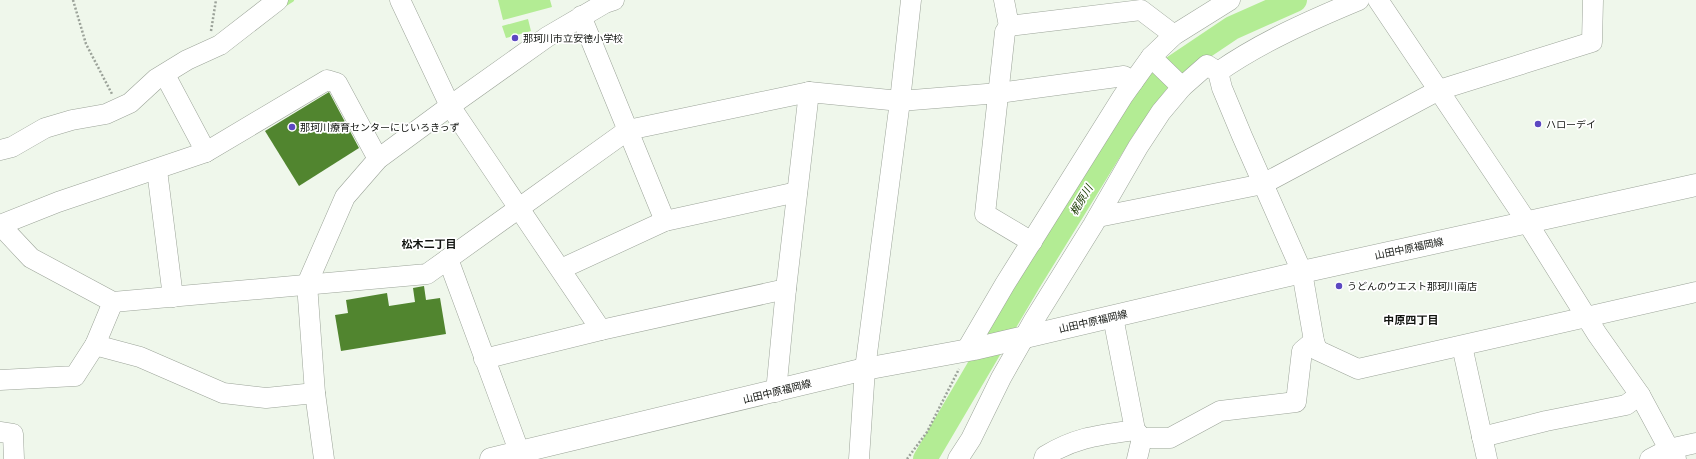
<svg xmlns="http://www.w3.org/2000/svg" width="1696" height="459" viewBox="0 0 1696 459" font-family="Roboto,'Noto Sans JP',sans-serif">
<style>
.water{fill:#b3ec94}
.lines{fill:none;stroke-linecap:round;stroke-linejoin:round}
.stream{stroke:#b3ec94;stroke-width:4}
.river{stroke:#b3ec94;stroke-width:24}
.building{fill:#51852f}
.minor-casing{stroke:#9ca499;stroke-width:21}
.major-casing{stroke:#9ca499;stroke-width:23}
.path{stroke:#9ba299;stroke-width:2.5;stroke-dasharray:2 2;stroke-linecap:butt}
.minor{stroke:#fff;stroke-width:20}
.major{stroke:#fff;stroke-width:22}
.poi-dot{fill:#5c48c1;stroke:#fff;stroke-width:1.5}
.labels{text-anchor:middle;stroke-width:3.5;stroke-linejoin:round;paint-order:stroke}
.poi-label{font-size:10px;fill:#111410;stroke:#fff;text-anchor:start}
.street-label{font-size:10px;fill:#111410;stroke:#fff}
.water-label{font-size:11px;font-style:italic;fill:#193b00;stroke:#fff}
.neighbourhood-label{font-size:11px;font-weight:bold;fill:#111410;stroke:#fff}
</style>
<rect width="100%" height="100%" fill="#eff7eb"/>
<g class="water">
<polygon points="498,0 550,0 552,7 503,20"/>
<polygon points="528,19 531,31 506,38 502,26"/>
</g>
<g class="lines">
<polyline class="stream" points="284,5 292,0"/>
<polyline class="river" points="925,459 1029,282 1125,126 1162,75 1232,28 1295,0"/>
</g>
<g class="building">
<polygon points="329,92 359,148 299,186 265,131"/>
<polygon points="424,286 426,300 440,298 446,334 341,351 335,315 348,313 346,300 387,293 389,306 415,302 413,288"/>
</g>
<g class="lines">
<defs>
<g id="minor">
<polyline points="400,0 450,106 601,330"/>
<polyline points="1004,0 1009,26 1141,10 1174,35"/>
<polyline points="1378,0 1527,222 1597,334 1640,395 1669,449 1696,443"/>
<polyline points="581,16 665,221"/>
<polyline points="1009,26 1005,32 985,214 1032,242"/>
<polyline points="1151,57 1182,87"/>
<path d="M1218,72C1261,42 1311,20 1359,0"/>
<polyline points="165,75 206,152"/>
<polyline points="0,150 12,147 45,128 72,120 106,114 130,103 156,79 187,60 220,45 278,0"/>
<polyline points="157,170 173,297"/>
<polyline points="1098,217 1263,184 1439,90 1592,42 1593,0"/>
<polyline points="0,225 31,258 113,302 427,274 628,130 809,92 900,101 999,93 1124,76 1133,82"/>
<polyline points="0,225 58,202 206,152 327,80 337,83 378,159"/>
<polyline points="448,259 522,459"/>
<polyline points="561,269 665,221 797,192"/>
<polyline points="1113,317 1135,430 1142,438 1170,438 1220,411 1296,402 1302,351 1314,341"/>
<polyline points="95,345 140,357 223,393 266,398 315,393"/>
<polyline points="1462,346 1487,459"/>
<polyline points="967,349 1005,284 1123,96 1151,57 1174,35 1230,0"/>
<polyline points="484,359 601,330 786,289"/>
<polyline points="0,380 75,376 95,345 113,302"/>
<polyline points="776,392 786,289 809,92"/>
<polyline points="0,432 13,434 14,459"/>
<polyline points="1482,437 1546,421 1626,405 1640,395"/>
<polyline points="324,459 315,393 307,284 345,197 378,159 450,106 547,37 605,3 614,0"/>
<polyline points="859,459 865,369 900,101 911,0"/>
<polyline points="958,459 971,439 1001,378 1034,320 1093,225 1138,147 1161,112 1182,87 1207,65 1218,72 1222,88 1242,136 1302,272 1314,341 1317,350 1358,369 1696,292"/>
<path d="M1044,459L1045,456C1076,437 1099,435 1135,430"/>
<polyline points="1137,459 1142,438"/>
<polyline points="1650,459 1669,449 1676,459"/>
</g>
<polyline id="major" points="491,459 865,369 974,349 1302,272 1696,185"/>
</defs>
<use href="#minor" class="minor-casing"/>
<use href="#major" class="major-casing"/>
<g class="path">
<polyline points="73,0 86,44 112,94"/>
<polyline points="211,31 216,0"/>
<polyline points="907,459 927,432 959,369"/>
</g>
<use href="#minor" class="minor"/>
<use href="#major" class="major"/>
</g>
<g class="poi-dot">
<circle cx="515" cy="38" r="4"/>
<circle cx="1538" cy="124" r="4"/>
<circle cx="292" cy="127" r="4"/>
<circle cx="1339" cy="286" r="4"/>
</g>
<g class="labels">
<g class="poi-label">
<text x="523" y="42">那珂川市立安徳小学校</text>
<text x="1546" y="128">ハローデイ</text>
<text x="300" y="131">那珂川療育センターにじいろきっず</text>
<text x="1347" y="290">うどんのウエスト那珂川南店</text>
</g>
<g class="street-label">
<text transform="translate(1409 248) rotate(-12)" y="4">山田中原福岡線</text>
<text transform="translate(1093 321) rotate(-13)" y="4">山田中原福岡線</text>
<text transform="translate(777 391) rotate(-14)" y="4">山田中原福岡線</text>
</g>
<g class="water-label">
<text transform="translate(1081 200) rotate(-59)" y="4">梶原川</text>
</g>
<g class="neighbourhood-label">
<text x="429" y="248">松木二丁目</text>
<text x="1411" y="324">中原四丁目</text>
</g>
</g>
</svg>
